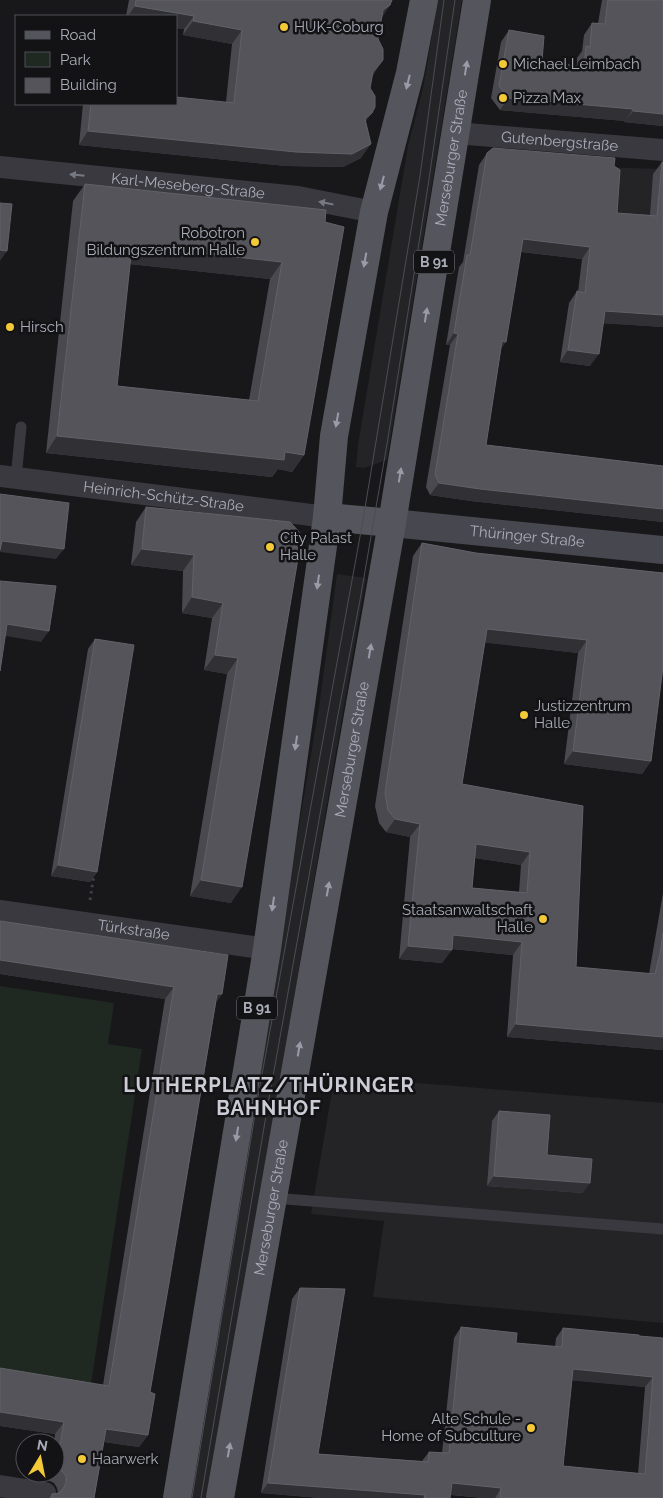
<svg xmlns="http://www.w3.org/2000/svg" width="663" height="1498" viewBox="0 0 663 1498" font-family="Raleway,sans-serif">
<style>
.built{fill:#242427}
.green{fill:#1f2821}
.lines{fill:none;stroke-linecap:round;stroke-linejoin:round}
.path{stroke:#3f4046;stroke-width:3;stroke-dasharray:2.5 4;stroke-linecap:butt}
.lane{stroke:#39393f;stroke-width:11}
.street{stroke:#39393f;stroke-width:22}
.secondary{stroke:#47484f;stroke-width:28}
.primary{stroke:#55555e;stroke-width:28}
.tram{stroke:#4c4d54;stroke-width:1}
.wall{fill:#49494f;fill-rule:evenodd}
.shaded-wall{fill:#313135}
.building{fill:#54545a;stroke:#616269;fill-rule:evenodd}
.oneway{fill:#999ba7}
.oneway2{fill:#777982}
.poi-dot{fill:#f3c937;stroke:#131315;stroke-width:2}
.labels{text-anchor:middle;stroke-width:5;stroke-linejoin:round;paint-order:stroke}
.shield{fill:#131315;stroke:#7d7f88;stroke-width:1}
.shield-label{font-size:14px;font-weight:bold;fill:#aaadb9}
.poi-label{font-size:15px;fill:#aaadb9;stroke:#131315;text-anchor:start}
.street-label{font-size:15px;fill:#aaadb9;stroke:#131315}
.district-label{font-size:20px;font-weight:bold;letter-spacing:1px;fill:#cbccd5;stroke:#131315}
</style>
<rect width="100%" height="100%" fill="#18181a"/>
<g class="built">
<polygon points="438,0 462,0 387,460 364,468 356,467 358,445 408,146 423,88"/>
<polygon points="562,166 663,169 663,265"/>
<polygon points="337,574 366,578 208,1498 186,1498 319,707"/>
<polygon points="335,1074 345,1077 663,1103 663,1323 373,1297 384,1221 311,1214"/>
</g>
<polygon class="green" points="0,986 114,1003 108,1044 142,1049 91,1384 0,1370"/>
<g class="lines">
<polyline class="path" points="90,900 94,874"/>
<g class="lane">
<polyline points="16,478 21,427"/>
<polyline points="273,1198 663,1229"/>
</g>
<g class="street">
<path id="s1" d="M455,133L663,150"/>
<path id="s2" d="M0,167L298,197L374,212"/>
<path id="s3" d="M0,476L327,517"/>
<path id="s4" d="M0,911L267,949"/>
<polyline points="0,1486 45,1493"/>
</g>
<path class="secondary" id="s5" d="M392,523L663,550"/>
<g class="primary">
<polyline points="327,517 392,523"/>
<polyline points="177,1498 267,949 327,517 334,436 374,212 410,73 424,0"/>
<path id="s6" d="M220,1498L392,523L477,0"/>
</g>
<g class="tram">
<polyline points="192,1498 257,1102 363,520 420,176 444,0"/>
<polyline points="201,1498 268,1104 337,720 360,600 387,444 428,186 455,0"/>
</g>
</g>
<g class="wall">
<polygon points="129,0 392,0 390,5 381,18 370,88 361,158 343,167 286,166 79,145 83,104 176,104 226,102 232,44 183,35 184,29 176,28 176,16 126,16"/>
<polygon points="602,0 663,0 663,126 624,122 625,121 500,110 491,98 501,42 509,30 542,61 577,66 577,58 582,51 584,35 592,23 598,23"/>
<polygon points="487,153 614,166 617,213 650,215 653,174 662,162 663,162 663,327 604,323 590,366 560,362 569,303 577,291 578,292 582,259 521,252 501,349 486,445 663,466 663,522 471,501 430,495 426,487 450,345 446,345 459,267 463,262 479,165"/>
<path d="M85,184L326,210L304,455L292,472L278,469L272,477L46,453L73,201ZM130,264L270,279L249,400L117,386Z"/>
<polygon points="146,507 290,522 231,903 190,896 227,674 204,670 212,618 182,613 183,571 131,565 136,522"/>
<path d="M422,543L476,553L663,573L651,761L642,774L564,764L578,653L485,642L462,784L583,806L576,967L649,974L663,893V1050L507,1037L513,955L452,949L442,963L399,959L410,837L386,832L379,823L375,806L413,556ZM475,858L521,865L519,892L472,888Z"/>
<polygon points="95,639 97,872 90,882 51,876 88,649"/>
<polygon points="0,921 216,1003 150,1392 148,1435 139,1447 104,1442 94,1498 49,1498 52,1494 58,1493 57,1488 54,1483 48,1480 49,1473 55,1473 55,1443 54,1443 55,1434 0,1426 103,1385 165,999 0,974"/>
<polygon points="499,1111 547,1155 583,1193 487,1186 492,1121"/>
<path d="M300,1288L318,1454L422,1461L429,1452L442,1453L454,1338L461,1327L516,1343L555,1347L556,1338L563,1328L639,1336L663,1338V1498H483L451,1495L450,1498H321L261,1493L292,1299ZM572,1380L645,1387L638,1474L563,1466Z"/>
</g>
<g class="shaded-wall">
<polygon points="390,5 381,19 383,10"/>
<polygon points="135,6 194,16 184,29 176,28 176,16 128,16"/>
<polygon points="193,21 242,30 232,44 183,35"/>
<polygon points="383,60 374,74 363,86 373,72"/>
<polygon points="508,98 633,109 625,121 500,110"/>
<polygon points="633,111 663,114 663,126 624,122"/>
<polygon points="372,113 362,127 365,119"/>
<polygon points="88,131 371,144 361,158 343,167 286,166 79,145"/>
<polygon points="523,239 590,247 582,259 515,251"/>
<polygon points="132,246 282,262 270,279 120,263"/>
<polygon points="0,250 7,251 0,261"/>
<polygon points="605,311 663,315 663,327 597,323"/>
<polygon points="454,333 458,334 450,345 446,345"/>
<polygon points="502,341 506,342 498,353"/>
<polygon points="568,350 599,354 590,366 560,362"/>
<polygon points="57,436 285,452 304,455 292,472 278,469 272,477 46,453"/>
<polygon points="439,483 663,509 663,522 471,501 430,495"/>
<polygon points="2,541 64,549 56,559 0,552 0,544"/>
<polygon points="142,549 194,555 183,571 131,565"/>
<polygon points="192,597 223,603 212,618 182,613"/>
<polygon points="7,624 49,631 41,642 0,635"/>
<polygon points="487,629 587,640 578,653 478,642"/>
<polygon points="215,655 238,658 227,674 204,670"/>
<polygon points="573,751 651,761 642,774 564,764"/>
<polygon points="395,819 420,824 410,837 386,832"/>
<polygon points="476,844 530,852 521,865 467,857"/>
<polygon points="58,865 97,872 90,882 51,876"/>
<polygon points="201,880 242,887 231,903 190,896"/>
<polygon points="453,935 522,942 513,955 444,948"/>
<polygon points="408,946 452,950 442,963 399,959"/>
<polygon points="0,960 174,987 165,999 0,974"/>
<polygon points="217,994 222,994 213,1007"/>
<polygon points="516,1024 663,1037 663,1050 507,1037"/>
<polygon points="494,1176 590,1183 583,1193 487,1186"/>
<polygon points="573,1369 653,1377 645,1387 565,1380"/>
<polygon points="0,1412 64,1422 55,1434 0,1426"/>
<polygon points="106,1429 148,1435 139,1447 97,1441"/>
<polygon points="268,1483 425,1495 423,1498 321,1498 261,1493"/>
<polygon points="452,1483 501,1488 495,1498 483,1498 444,1494"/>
</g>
<g class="building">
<polygon points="136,0 392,0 390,5 383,10 378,39 383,49 383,60 373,72 370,88 375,96 375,107 372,113 365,119 371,144 352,154 296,152 88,131 91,104 176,104 176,97 234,103 242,30 193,21 194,16 135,6"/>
<polygon points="608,0 663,0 663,114 633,111 633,109 508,98 499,86 509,30 544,36 542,61 584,67 586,46 590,47 592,23 605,24"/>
<polygon points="493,148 615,158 614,166 620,170 617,213 657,216 662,162 663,162 663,315 605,311 599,354 568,350 577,291 585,293 590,247 523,239 506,342 502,341 486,445 663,466 663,509 480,489 439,483 435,475 458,334 454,333 467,255 470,255 487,153"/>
<path d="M85,184L326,210L325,222L344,227L304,455L285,452L284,460L57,436ZM132,246L282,262L258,401L117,386Z"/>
<polygon points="0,203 12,204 7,251 0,250"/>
<polygon points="0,494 69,503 64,549 2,541 0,550"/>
<polygon points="146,507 290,522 302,535 242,887 201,880 238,658 215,655 223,603 192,597 194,555 142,549"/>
<path d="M422,543L476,553L663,573V667L651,761L573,751L587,640L487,629L462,784L583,806L576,967L655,974L660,954L663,933V1037L516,1024L522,942L453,935L452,950L408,946L420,824L395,819L388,810L385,793ZM476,844L530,852L527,893L472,888Z"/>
<polygon points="0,581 56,586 49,631 7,624 0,671"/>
<polygon points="95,639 134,645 97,872 58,865"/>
<polygon points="0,921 228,955 222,994 217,994 169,1283 150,1392 155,1394 148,1435 106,1429 94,1498 51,1498 52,1494 59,1493 63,1489 66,1483 66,1476 62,1471 56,1468 64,1422 0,1412 0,1368 109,1386 174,987 0,960"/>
<polygon points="499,1111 550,1115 547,1155 592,1159 590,1183 494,1176"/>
<path d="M300,1288L345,1289L318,1454L428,1462L429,1452L449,1453L461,1327L517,1333L516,1343L562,1347L563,1328L639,1335V1336L663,1338V1498H500L501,1488L452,1483L450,1498H424L425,1495L268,1483ZM573,1369L653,1377L645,1474L563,1466Z"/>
</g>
<defs><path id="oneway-solid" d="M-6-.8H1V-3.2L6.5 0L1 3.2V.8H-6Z" transform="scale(1.25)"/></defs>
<g class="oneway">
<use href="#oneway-solid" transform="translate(466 68) rotate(-81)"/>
<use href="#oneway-solid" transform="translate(408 82) rotate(104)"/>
<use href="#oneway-solid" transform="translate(382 183) rotate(105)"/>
<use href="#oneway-solid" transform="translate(365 260) rotate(100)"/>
<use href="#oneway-solid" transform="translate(426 315) rotate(-81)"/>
<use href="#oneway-solid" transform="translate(337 420) rotate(100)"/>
<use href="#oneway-solid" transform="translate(400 475) rotate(-81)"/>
<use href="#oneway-solid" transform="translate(318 582) rotate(98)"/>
<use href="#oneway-solid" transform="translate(370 651) rotate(-80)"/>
<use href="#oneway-solid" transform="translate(296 743) rotate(98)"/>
<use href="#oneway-solid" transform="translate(328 889) rotate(-80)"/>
<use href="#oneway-solid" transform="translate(273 904) rotate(98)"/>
<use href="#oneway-solid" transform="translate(299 1049) rotate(-80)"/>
<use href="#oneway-solid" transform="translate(237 1134) rotate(99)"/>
<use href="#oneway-solid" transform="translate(229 1450) rotate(-80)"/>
</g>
<g class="oneway2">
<use href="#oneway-solid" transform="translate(77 175) rotate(-174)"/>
<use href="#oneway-solid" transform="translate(326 203) rotate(-169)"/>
</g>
<g class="poi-dot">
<circle cx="284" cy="27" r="5"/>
<circle cx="503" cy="64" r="5"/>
<circle cx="503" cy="98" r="5"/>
<circle cx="255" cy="242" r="5"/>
<circle cx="10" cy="327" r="5"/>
<circle cx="270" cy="547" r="5"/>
<circle cx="524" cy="715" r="5"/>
<circle cx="543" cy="919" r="5"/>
<circle cx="531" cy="1428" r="5"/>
<circle cx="82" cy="1459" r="5"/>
</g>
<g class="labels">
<g class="shield">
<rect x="414" y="250.5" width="40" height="23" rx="4"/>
<rect x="237" y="996.5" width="40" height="23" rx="4"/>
</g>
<g class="shield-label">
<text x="434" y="267">B 91</text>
<text x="257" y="1013">B 91</text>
</g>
<g class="poi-label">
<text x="294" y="32">HUK-Coburg</text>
<text x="513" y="69">Michael Leimbach</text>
<text x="513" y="103">Pizza Max</text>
<text x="245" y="238" text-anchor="end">Robotron<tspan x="245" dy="17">Bildungszentrum Halle</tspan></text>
<text x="20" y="332">Hirsch</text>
<text x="280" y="543">City Palast<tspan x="280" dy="17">Halle</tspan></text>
<text x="534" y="711">Justizzentrum<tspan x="534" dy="17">Halle</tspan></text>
<text x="533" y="915" text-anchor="end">Staatsanwaltschaft<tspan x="533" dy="17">Halle</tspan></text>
<text x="521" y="1424" text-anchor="end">Alte Schule -<tspan x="521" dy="17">Home of Subculture</tspan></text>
<text x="92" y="1464">Haarwerk</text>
</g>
<g class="street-label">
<text dy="5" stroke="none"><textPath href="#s1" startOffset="105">Gutenbergstraße</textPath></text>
<text dy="5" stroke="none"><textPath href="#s6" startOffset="1360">Merseburger Straße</textPath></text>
<text dy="5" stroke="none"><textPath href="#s2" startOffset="189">Karl-Meseberg-Straße</textPath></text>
<text dy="5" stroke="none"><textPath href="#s3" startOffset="165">Heinrich-Schütz-Straße</textPath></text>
<text dy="5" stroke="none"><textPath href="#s5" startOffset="136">Thüringer Straße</textPath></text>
<text dy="5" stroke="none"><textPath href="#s6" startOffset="760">Merseburger Straße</textPath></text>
<text dy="5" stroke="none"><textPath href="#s4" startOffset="135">Türkstraße</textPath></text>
<text dy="5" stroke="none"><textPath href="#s6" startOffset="295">Merseburger Straße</textPath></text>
</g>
<g class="district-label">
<text x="269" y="1092">LUTHERPLATZ/THÜRINGER<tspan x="269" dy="23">BAHNHOF</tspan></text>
</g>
</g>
<rect x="15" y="15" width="162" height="90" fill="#131315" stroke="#4f5157"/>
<rect x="25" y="31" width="25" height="8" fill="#55555e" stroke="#4f5157"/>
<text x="60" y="40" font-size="15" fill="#aaadb9">Road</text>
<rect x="25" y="52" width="25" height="15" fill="#1f2821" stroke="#4f5157"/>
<text x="60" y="65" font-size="15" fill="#aaadb9">Park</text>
<rect x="25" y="78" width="25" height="15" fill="#54545a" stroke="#4f5157"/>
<text x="60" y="90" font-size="15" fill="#aaadb9">Building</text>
<g transform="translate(40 1458) rotate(10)"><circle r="24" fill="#131315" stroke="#4f5157"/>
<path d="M0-4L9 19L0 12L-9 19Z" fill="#f3c937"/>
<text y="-8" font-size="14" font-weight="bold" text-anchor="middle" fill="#aaadb9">N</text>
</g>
</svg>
